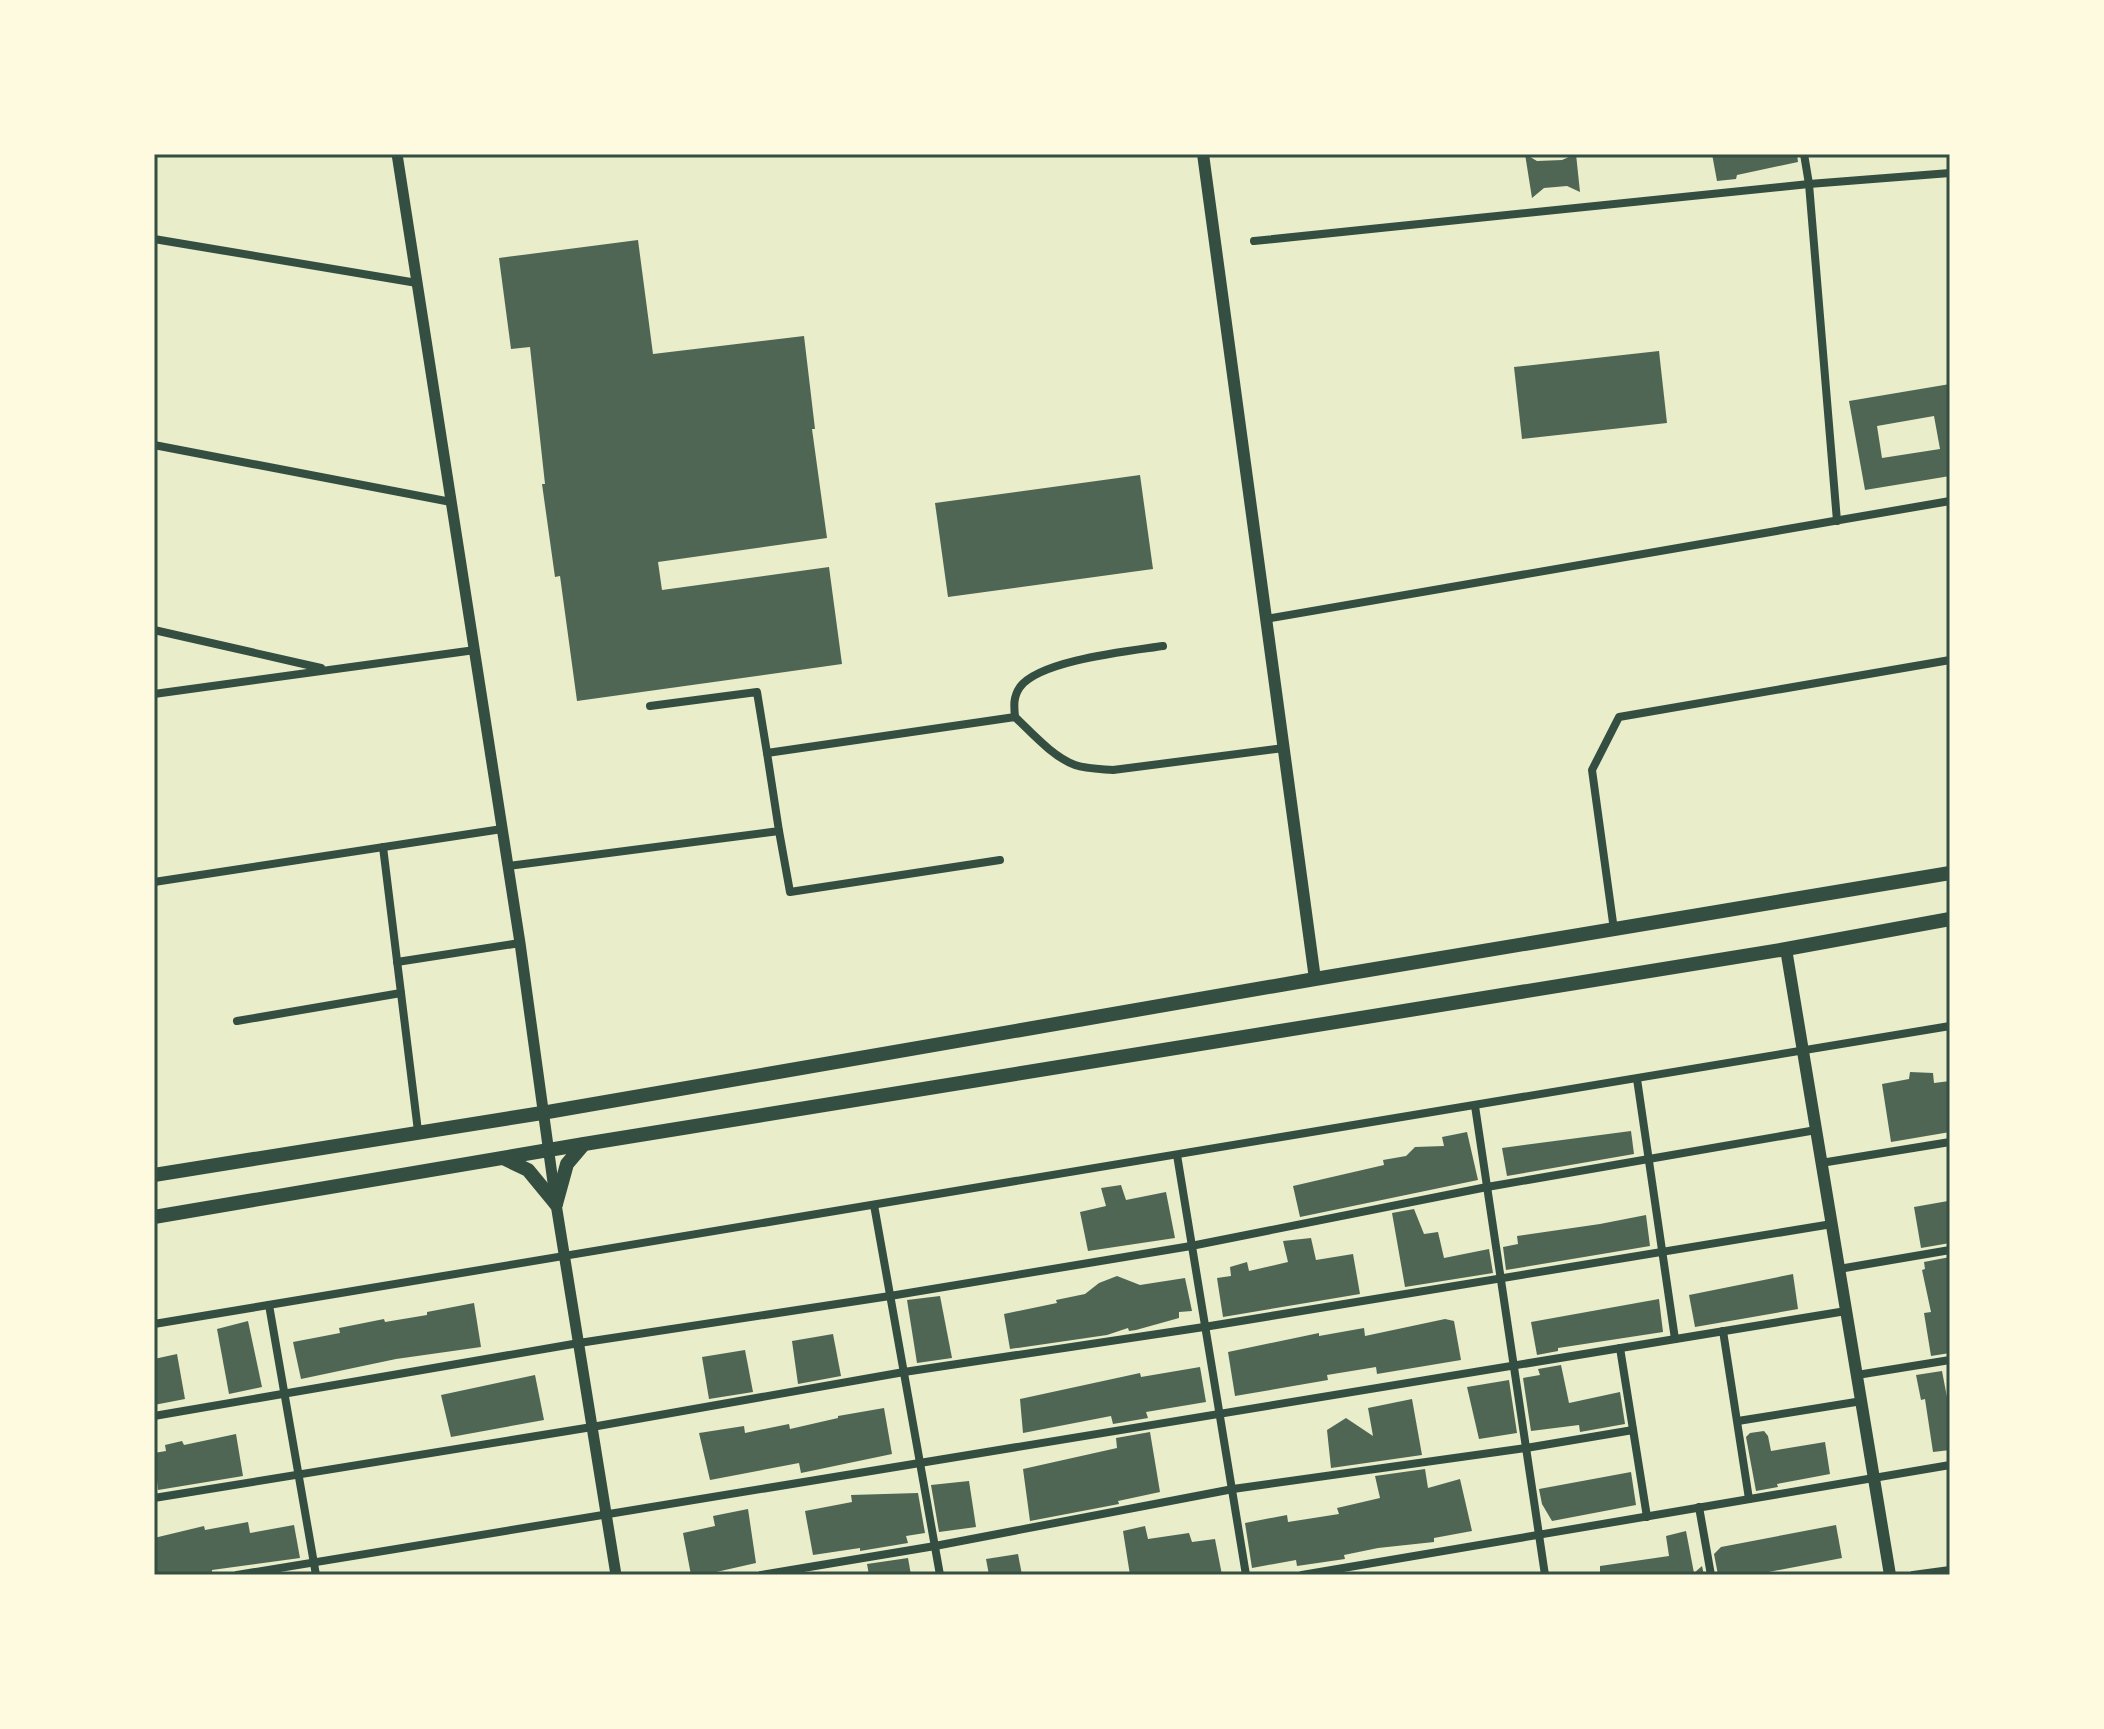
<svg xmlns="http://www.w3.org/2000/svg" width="2104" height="1729" viewBox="0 0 2104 1729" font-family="Inter,sans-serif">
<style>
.building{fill:#4f6655;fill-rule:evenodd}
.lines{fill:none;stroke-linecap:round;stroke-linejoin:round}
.minor{stroke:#344e41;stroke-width:8}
.tertiary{stroke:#344e41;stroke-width:11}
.secondary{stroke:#344e41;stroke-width:12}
.primary{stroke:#344e41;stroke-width:14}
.neatline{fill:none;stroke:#344e41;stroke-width:3}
</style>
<rect width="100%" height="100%" fill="#e9edc9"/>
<g class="building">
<polygon points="1525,154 1537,161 1562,160 1576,154 1580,192 1567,186 1544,188 1532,198"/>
<polygon points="1712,154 1797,154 1798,162 1737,175 1736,179 1717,181"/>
<polygon points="638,240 653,354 804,336 815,429 812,429 827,538 658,562 662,590 829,567 842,664 577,701 560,576 555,577 542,484 545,484 530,347 511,349 499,258"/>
<polygon points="1659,351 1667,423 1522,439 1514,367"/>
<path d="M1950,384V476L1865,490L1849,401ZM1934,416L1940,449L1882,458L1877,426Z"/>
<polygon points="1140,475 1153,569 948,597 935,503"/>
<polygon points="1910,1072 1933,1073 1934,1083 1950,1081 1950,1132 1891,1142 1882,1084 1909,1079"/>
<polygon points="1631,1131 1634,1154 1507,1176 1502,1148"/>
<polygon points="1467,1132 1478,1180 1300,1217 1293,1186 1384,1165 1383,1160 1406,1156 1415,1147 1444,1146 1442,1137"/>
<polygon points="1121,1185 1126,1200 1166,1192 1175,1238 1088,1251 1080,1212 1106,1206 1101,1188"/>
<polygon points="1948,1201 1950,1243 1921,1248 1914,1207"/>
<polygon points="1414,1209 1424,1234 1438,1232 1444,1258 1489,1249 1493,1273 1405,1287 1392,1213"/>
<polygon points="1646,1215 1650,1246 1506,1270 1503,1247 1518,1244 1517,1236 1600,1224"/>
<polygon points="1311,1238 1316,1260 1353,1254 1360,1294 1223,1317 1217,1278 1231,1276 1230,1267 1247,1262 1249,1271 1288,1262 1283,1241"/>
<polygon points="1950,1257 1950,1353 1931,1356 1924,1313 1931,1312 1922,1270 1925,1269 1924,1262"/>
<polygon points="1793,1274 1798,1309 1695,1327 1689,1295"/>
<polygon points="1117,1276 1140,1285 1185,1278 1192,1311 1179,1312 1179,1318 1136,1330 1129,1331 1128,1328 1107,1335 1010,1349 1004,1314 1057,1303 1056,1300 1085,1294 1099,1283"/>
<polygon points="940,1296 952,1358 917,1363 907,1300"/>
<polygon points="1659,1299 1663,1332 1558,1348 1558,1351 1537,1355 1531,1322"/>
<polygon points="474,1303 481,1347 396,1359 301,1379 293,1342 340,1333 339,1328 384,1319 385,1322 427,1315 427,1312"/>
<polygon points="1445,1319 1454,1321 1461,1360 1377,1374 1376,1367 1327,1375 1328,1380 1235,1396 1228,1352 1319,1333 1319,1336 1364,1328 1365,1336"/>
<polygon points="248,1321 262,1387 229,1394 217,1329"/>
<polygon points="833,1334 841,1376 798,1384 792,1341"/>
<polygon points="745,1350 753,1392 709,1399 702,1357"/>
<polygon points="177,1354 185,1399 154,1405 154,1359"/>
<polygon points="1561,1365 1569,1403 1620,1392 1625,1424 1580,1432 1579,1425 1531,1431 1523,1378 1540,1375 1538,1369"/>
<polygon points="1200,1367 1206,1402 1146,1412 1148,1418 1113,1424 1111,1416 1023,1433 1020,1399 1140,1373 1141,1377"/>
<polygon points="1942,1371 1950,1413 1950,1450 1933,1452 1925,1399 1921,1400 1916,1375"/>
<polygon points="535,1375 544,1420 451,1437 441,1395"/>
<polygon points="1509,1380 1517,1433 1479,1439 1467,1387"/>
<polygon points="1412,1399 1422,1455 1331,1468 1327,1430 1346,1418 1373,1436 1368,1408"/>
<polygon points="884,1408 892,1454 801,1473 799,1463 710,1480 699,1433 744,1426 745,1433 789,1424 790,1429 838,1418 838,1416"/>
<polygon points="1764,1431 1768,1436 1771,1451 1825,1442 1830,1474 1777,1484 1778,1487 1756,1491 1746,1437 1750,1433"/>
<polygon points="1150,1432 1160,1492 1118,1501 1119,1504 1030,1521 1023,1469 1117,1448 1116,1438"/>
<polygon points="236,1434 243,1476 158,1490 154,1453 166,1451 165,1445 182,1441 184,1445"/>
<polygon points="1425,1469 1428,1488 1460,1479 1472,1531 1434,1538 1434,1542 1378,1548 1344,1555 1345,1559 1297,1566 1296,1560 1252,1568 1245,1523 1287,1515 1288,1522 1339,1514 1337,1508 1380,1498 1375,1476"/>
<polygon points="1631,1472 1636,1505 1552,1521 1542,1504 1539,1489"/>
<polygon points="969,1481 976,1527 939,1532 931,1485"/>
<polygon points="918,1493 925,1533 906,1536 908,1543 860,1551 860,1548 813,1555 805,1511 852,1502 851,1495"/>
<polygon points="748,1509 756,1563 703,1575 691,1575 683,1533 715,1526 713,1516"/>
<polygon points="248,1522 250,1533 294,1525 300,1558 212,1570 212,1573 197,1575 154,1575 154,1538 204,1526 205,1530"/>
<polygon points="1836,1525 1842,1558 1753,1575 1718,1575 1714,1554 1721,1547"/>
<polygon points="1145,1526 1148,1539 1189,1533 1192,1542 1215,1539 1222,1575 1130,1575 1123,1531"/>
<polygon points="1686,1531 1694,1573 1702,1566 1704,1575 1600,1575 1600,1566 1669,1556 1666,1536"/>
<polygon points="1018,1554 1022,1575 989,1575 986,1559"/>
<polygon points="908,1558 911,1575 869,1575 867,1564"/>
</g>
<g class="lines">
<g class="minor">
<polyline points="1804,154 1809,184 1837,521"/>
<polyline points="154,239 417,283"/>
<polyline points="1254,241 1809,184 1950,173"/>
<polyline points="154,445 451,502"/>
<polyline points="1266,619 1950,501"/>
<polyline points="154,630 321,668"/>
<polyline points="154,694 475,650"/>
<polyline points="650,706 757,692 767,753"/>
<path d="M1015,717C1014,706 1013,697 1020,687C1040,660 1130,651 1163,646"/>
<polyline points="779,831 790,892 1000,860"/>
<polyline points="383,847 418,1131"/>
<path d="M508,866L779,831L767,753L1015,717C1032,733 1053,757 1075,765C1086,769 1101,769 1113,770L1284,748"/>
<polyline points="154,882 502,829"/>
<polyline points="1614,930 1592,770 1619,717 1950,660"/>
<polyline points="397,962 520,943"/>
<polyline points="237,1021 401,993"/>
<polyline points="1637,1079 1675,1339"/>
<polyline points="1475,1106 1545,1575"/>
<polyline points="1177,1155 1246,1575"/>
<polyline points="1821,1163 1950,1142"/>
<polyline points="874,1205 940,1575"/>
<polyline points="1839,1269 1950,1250"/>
<polyline points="269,1305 316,1575"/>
<polyline points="154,1324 1950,1026"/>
<polyline points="1723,1331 1749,1499"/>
<polyline points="1620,1348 1647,1517"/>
<polyline points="1857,1375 1950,1360"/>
<polyline points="154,1416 579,1343 890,1296 1191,1246 1487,1187 1816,1130"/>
<polyline points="1738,1421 1862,1401"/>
<polyline points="154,1498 592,1427 904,1372 1204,1327 1832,1224"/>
<polyline points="1699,1507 1711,1575"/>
<polyline points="237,1575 1846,1311"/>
<polyline points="761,1575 935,1546 1233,1489 1526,1448 1633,1430"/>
<polyline points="1302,1575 1950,1465"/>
<polyline points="1913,1575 1950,1570"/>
</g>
<polyline class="tertiary" points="397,154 520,943 556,1204 616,1575"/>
<g class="secondary">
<polyline points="1203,154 1315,979"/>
<polyline points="1786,949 1890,1575"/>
</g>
<g class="primary">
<polyline points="503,1158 528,1170 556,1204"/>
<polyline points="154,1175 542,1113 1315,979 1950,873"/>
<polyline points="556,1204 567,1164 584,1144"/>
<polyline points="154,1217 584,1144 1786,949 1950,919"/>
</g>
</g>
<rect width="2104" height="1729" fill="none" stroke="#fefae0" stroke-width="312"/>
<rect x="156" y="156" width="1792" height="1417" class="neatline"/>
</svg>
